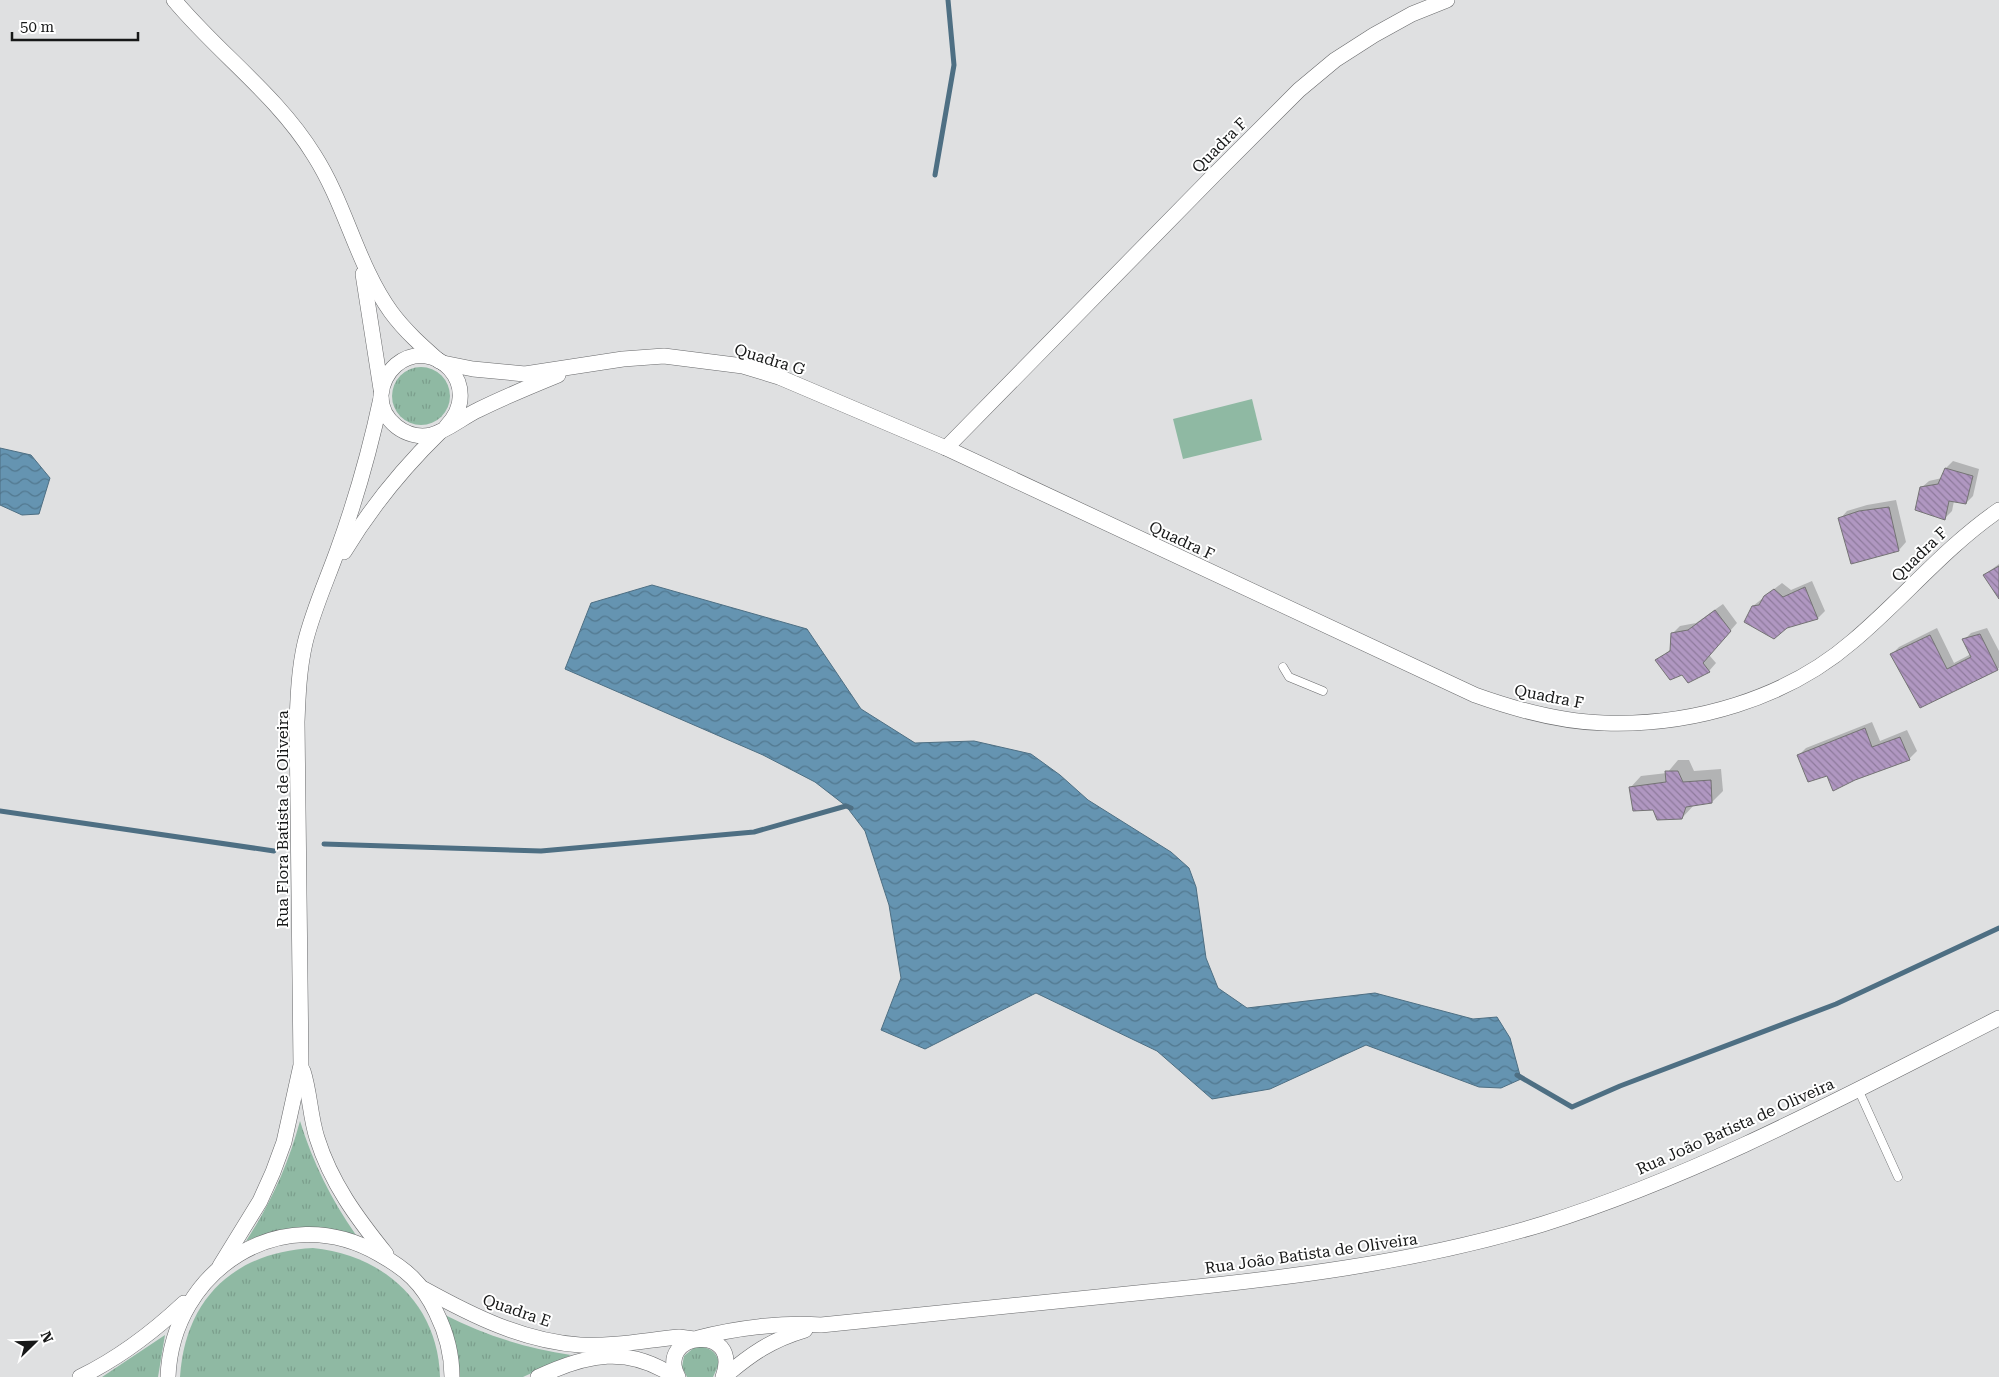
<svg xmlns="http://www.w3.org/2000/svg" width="1999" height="1377" viewBox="0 0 1999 1377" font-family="'Roboto Serif',serif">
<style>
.grass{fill:url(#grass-tufts)}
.pitch{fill:#8fb9a3}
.water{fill:url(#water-waves);stroke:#4e6f83}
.shadow{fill:#0003}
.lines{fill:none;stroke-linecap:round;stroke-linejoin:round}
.stream{stroke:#4e6f83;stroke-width:5}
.building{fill:url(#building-back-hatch);stroke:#747374}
.service-casing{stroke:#68696b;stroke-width:9}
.minor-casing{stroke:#68696b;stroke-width:16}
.service{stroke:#fff;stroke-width:8}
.minor{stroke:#fff;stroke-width:15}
.labels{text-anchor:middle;stroke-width:4;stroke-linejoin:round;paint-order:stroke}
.street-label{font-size:16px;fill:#171818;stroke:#fff}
</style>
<defs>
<pattern id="grass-tufts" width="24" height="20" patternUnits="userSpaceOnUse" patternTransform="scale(1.25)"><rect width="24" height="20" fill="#8fb9a3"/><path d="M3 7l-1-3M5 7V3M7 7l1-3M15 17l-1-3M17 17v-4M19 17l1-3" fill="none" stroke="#7b9e8c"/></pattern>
<pattern id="water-waves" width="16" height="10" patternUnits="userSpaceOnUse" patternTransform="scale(1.25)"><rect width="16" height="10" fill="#6594b1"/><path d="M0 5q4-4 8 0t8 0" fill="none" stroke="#52788f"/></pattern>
<pattern id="building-back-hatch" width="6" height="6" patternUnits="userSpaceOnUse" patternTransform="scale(1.25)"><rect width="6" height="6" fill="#b097c1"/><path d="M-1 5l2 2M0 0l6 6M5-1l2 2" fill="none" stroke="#8e7a9c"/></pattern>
</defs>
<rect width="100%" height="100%" fill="#dfe0e1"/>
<g class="grass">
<circle cx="421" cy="396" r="29"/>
<path d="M300,1121C313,1163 331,1199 356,1235C317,1223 283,1226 246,1241C271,1203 288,1165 300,1121Z"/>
<path d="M313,1248C383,1255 438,1303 440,1377H180C185,1298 235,1252 313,1248Z"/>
<path d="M443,1314C484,1335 525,1348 571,1355L523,1377H459Z"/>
<polygon points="165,1335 158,1377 102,1377"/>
<path d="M696,1346C709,1347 717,1351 719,1364L713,1377H687L682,1367L684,1356Z"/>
</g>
<polygon class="pitch" points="1252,399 1262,440 1183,459 1173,419"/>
<g class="water">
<polygon points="0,448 31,455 50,478 39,514 22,515 0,505"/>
<polygon points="652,585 807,629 861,709 915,743 974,741 1031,754 1060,775 1088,800 1171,852 1189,868 1196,887 1206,958 1218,988 1247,1008 1375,993 1473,1019 1497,1017 1510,1038 1521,1079 1501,1088 1479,1087 1366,1045 1270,1089 1212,1099 1157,1051 1036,993 925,1049 881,1030 901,978 889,905 865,831 846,806 815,782 763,755 565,669 591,603"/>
</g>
<g class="shadow">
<polygon points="1953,461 1979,469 1973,496 1966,503 1954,501 1952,511 1945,518 1921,488 1929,481 1942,478 1946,468"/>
<polygon points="1896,500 1906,542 1899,550 1840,519 1847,511 1867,505"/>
<polygon points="1999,564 1999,597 1984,575"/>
<polygon points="1812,581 1825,611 1818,618 1787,627 1753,606 1782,583 1791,590"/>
<polygon points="1723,604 1737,623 1709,655 1716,663 1709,671 1688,681 1683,673 1657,660 1671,649 1672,634 1680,626 1696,623"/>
<polygon points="1937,628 1954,663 1971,654 1964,640 1971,633 1987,628 1999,651 1999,668 1921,706 1892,654 1899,647"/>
<polygon points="1872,722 1880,741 1907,730 1917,751 1909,759 1855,779 1828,774 1799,755 1806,748"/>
<polygon points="1678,760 1689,760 1694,771 1721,769 1723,791 1712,802 1694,805 1682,818 1654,809 1630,788 1641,776 1667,773"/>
</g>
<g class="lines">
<g class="stream">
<polyline points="935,175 954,65 948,0"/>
<polyline points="0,811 274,851"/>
<polyline points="324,844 541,851 754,832 846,806 851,808"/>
<polyline points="1517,1075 1572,1107 1620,1086 1836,1004 1999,928"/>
</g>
</g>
<g class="building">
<polygon points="1945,468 1973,476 1966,504 1949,501 1945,520 1915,510 1920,487 1938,484"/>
<polygon points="1889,507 1899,551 1851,564 1838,518 1859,511"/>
<polygon points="1999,566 1999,599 1983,575"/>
<polygon points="1805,587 1818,619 1787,628 1774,639 1744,622 1752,606 1759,605 1764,596 1774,589 1783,597"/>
<polygon points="1715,610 1731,631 1703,663 1710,672 1688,683 1682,675 1670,680 1655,660 1670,651 1671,633 1688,630"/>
<polygon points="1980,634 1998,670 1920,708 1890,654 1930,635 1947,669 1971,657 1962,639"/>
<polygon points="1865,728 1872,747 1900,737 1910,760 1855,780 1833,791 1827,776 1808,782 1797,755"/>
<polygon points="1665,771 1678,771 1683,782 1711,780 1712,803 1686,807 1682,819 1657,820 1653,810 1633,811 1629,787 1666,782"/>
</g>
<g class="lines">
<defs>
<g id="service">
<polyline points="1283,667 1289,677 1323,691"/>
<polyline points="1858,1089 1898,1177"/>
</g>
<g id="minor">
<path d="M174,0C219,54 277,95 314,155C346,205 357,265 391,312C405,331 422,346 439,361"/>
<polyline points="363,274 381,389"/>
<path d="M443,363L473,369L525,374L623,359L664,356L743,366L779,377L946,448L1475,695C1517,710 1560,722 1604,723C1692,726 1786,699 1853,641C1904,598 1944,548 1999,510"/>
<path d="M446,427C486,386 433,334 396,365C387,373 382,384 381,395C380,421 407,440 431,435C447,431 463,417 478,410C504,397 531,386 558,375"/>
<polyline points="946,448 1214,175 1299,90 1335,60 1374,35 1412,14 1447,0"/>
<path d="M344,552C371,507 402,469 440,432"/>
<path d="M303,1071C310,1093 310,1116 317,1138C331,1183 357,1218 386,1254"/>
<path d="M220,1266L260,1201L273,1172L284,1142L301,1065L297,722C298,696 299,669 305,643C313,610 327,580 338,549C356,499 370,450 381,398"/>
<path d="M424,1289C473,1316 523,1341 580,1345C613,1347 647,1340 679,1337L694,1339"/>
<path d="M698,1338C735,1328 784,1322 821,1325C930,1314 1039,1303 1147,1292C1281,1279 1414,1263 1543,1224C1702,1174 1851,1093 1999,1018"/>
<path d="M80,1377C119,1358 152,1333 184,1303"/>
<path d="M168,1377C172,1270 282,1198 379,1254C406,1269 422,1283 436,1312C446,1332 452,1354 452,1377"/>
<path d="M538,1377C587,1354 628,1345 675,1377"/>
<path d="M678,1377C654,1332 743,1322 723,1377"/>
<path d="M724,1377C751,1354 771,1340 805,1330"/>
</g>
</defs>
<use href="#service" class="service-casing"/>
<use href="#minor" class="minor-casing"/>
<use href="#service" class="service"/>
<use href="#minor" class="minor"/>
</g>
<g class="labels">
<g class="street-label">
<text transform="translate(1219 145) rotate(-45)" y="6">Quadra F</text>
<text transform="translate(770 359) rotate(17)" y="6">Quadra G</text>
<text transform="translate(1182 540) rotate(25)" y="6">Quadra F</text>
<text transform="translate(1919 554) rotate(-44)" y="6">Quadra F</text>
<text transform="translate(1549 696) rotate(11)" y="6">Quadra F</text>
<text transform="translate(282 819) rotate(-90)" y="6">Rua Flora Batista de Oliveira</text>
<text transform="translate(1735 1126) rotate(-24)" y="6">Rua João Batista de Oliveira</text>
<text transform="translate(1311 1253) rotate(-8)" y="6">Rua João Batista de Oliveira</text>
<text transform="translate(517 1310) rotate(19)" y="6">Quadra E</text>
</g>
</g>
<g transform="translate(35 1342) rotate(67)" stroke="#ffffff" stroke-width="4" paint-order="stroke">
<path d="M0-4L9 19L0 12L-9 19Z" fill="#171818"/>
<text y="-8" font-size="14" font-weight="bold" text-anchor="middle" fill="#171818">N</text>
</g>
<path d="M12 32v8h126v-8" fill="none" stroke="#171818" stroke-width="2.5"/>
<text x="20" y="32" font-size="15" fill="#171818" stroke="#ffffff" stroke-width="4" paint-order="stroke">50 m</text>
</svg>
